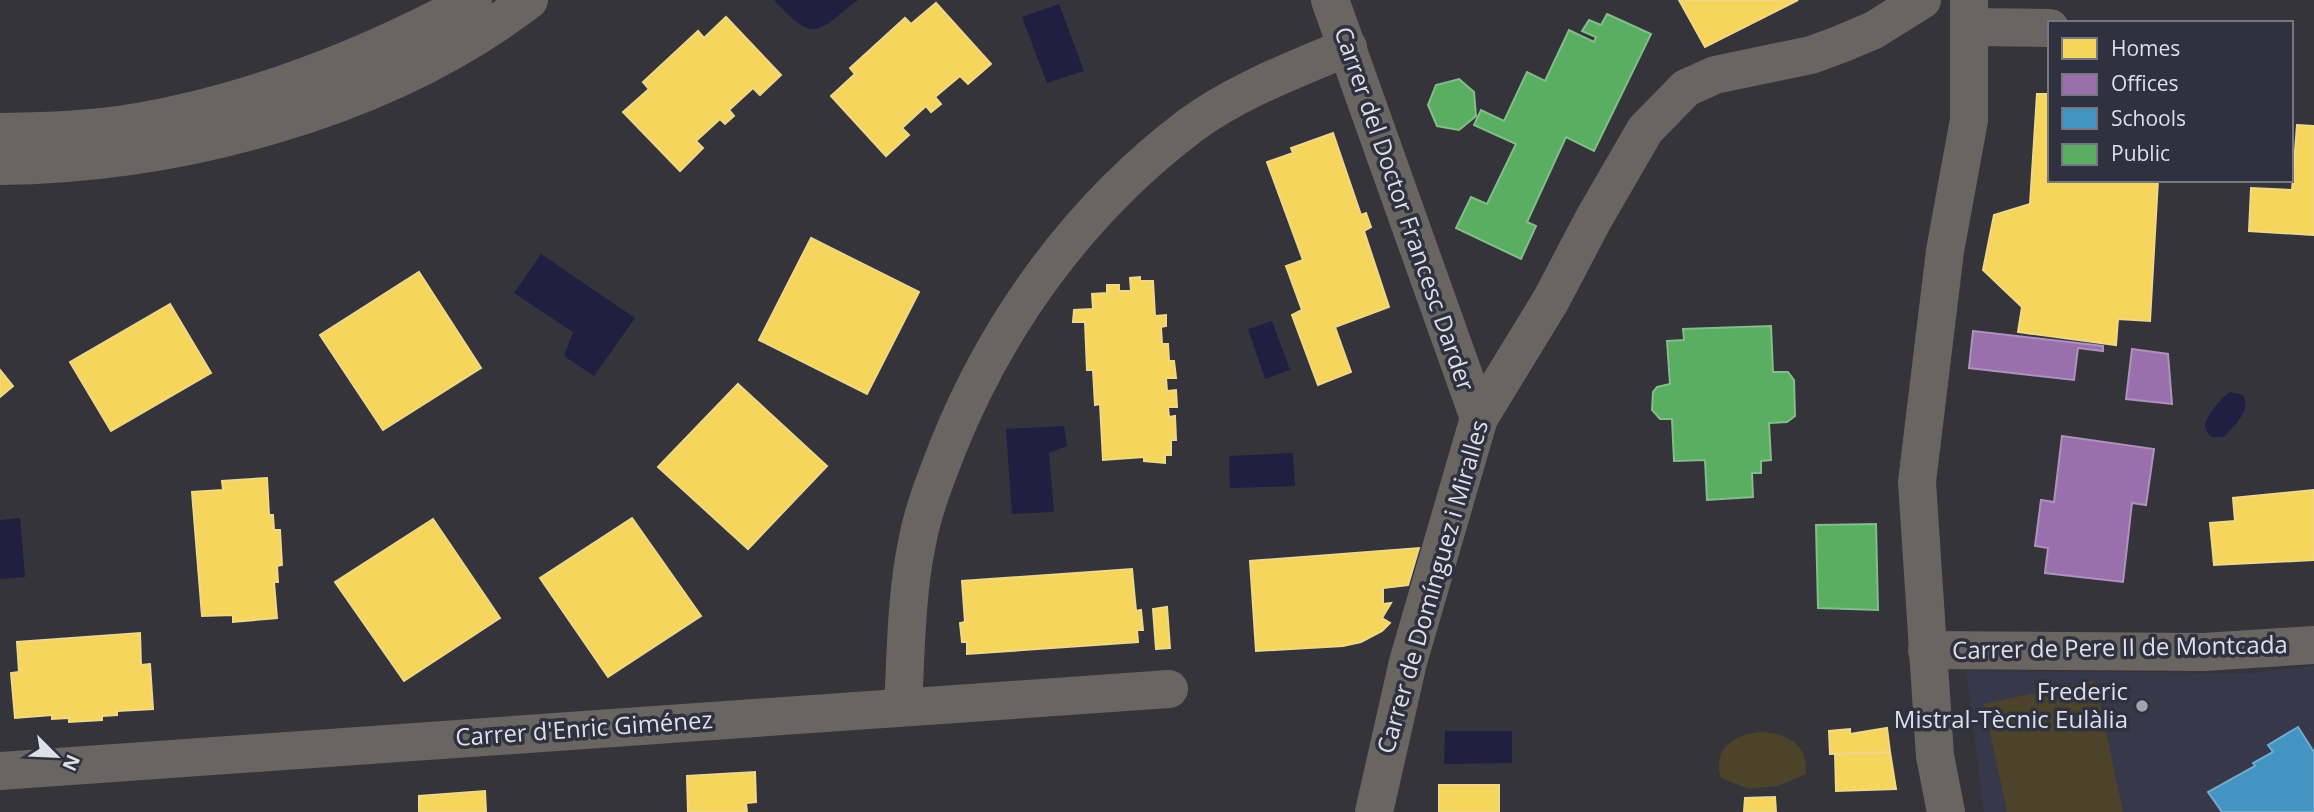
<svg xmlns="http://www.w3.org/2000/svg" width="2314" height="812" viewBox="0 0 2314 812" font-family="'Open Sans',sans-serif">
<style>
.built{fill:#37384a}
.green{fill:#4c442a}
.water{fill:#201f42}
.homes{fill:#f6d55c;stroke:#efd886;stroke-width:2}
.offices{fill:#9970ab;stroke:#ae91bd;stroke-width:2}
.schools{fill:#4393c3;stroke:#72aace;stroke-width:2}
.public{fill:#5aae61;stroke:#82bd8a;stroke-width:2}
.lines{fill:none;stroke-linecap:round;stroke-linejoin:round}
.minor{stroke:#696662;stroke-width:38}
.poi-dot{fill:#a3a3ab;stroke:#30313e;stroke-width:2.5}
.labels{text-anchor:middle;stroke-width:7;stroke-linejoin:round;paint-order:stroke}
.street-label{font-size:24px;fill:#dfdfe8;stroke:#30313e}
.poi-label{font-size:24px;fill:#dfdfe8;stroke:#30313e;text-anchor:end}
</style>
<rect width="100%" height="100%" fill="#34343a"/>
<polygon class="built" points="2314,666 2314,812 1984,812 1966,671 2249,673"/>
<g class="green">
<polygon points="2095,680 2123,812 2007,812 1984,704"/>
<path d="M1761,732C1787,733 1808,744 1806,774L1778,786L1749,789L1721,778C1712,749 1734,734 1761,732Z"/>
</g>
<g class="water">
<path d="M774,0H858C815,33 815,44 774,0Z"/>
<polygon points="1059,4 1084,71 1047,83 1022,17"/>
<polygon points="541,254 635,318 594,376 564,356 573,332 514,293"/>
<polygon points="1272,321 1290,370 1265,379 1248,329"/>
<path d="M2230,392L2243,395C2252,411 2234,425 2224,437H2211C2208,433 2206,431 2205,426C2204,418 2223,396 2230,392Z"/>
<polygon points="1064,426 1067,446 1049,453 1054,512 1012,514 1006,429"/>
<polygon points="1293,453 1295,486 1230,488 1229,456"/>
<polygon points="20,518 25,577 0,579 0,520"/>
<polygon points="1445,731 1512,731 1512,763 1444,764"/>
</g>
<g class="homes">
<polygon points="1679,0 1798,0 1705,47"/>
<polygon points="936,3 991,64 968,84 960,76 935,97 941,104 931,112 926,106 902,128 909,135 886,156 831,96 855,74 850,68 905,18 911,24"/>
<polygon points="726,17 781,75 760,95 753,88 729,110 734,116 725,124 720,119 696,141 703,148 680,171 623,112 649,89 643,82 698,31 704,38"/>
<polygon points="2037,94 2050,94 2050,180 2158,180 2150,321 2118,319 2116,345 2018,332 2022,307 1983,270 1994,215 2030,204"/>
<polygon points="2297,125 2314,126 2314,235 2249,231 2251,188 2292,190"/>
<polygon points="1333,133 1361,215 1366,213 1371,227 1364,231 1389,307 1335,327 1351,372 1318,385 1292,315 1302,310 1286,266 1303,260 1267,162 1293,153 1291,148"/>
<polygon points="811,238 919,292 867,394 759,340"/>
<polygon points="419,272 481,368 383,430 320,335"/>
<polygon points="1140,277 1140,281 1153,281 1155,316 1166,315 1166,326 1161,327 1162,344 1168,344 1169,361 1174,361 1176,378 1166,378 1167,391 1176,390 1177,407 1168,407 1169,417 1175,416 1176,440 1171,440 1171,455 1165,455 1165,463 1144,461 1144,457 1103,460 1100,404 1095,405 1093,370 1087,370 1085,322 1073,322 1074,310 1093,309 1092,294 1107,293 1107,285 1119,285 1119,291 1131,291 1130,278"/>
<polygon points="170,304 211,373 111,431 70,362"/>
<polygon points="0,370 13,386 0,397"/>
<polygon points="738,384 827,466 748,549 658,467"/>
<polygon points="267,478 269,515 273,515 274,530 280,530 282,565 277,566 278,582 274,582 277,618 233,622 233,615 202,616 192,492 223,490 222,481"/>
<polygon points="2314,490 2314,560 2214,565 2210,523 2235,521 2233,498"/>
<polygon points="632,518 701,616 608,677 540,578"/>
<polygon points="433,519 500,618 404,681 335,582"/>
<polygon points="1419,548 1408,585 1383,588 1383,604 1391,603 1382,618 1390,623 1382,631 1361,642 1343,646 1256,651 1250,561"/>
<polygon points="1132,569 1136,611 1141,610 1143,630 1137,630 1138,642 967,654 967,642 962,642 960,623 965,622 962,581"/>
<polygon points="1167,607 1170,648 1156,649 1153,609"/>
<polygon points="140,633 141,665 150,664 153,709 117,711 117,715 102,716 102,720 69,722 69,718 52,719 52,715 15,718 11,673 19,672 17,642"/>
<polygon points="1887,728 1890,752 1830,754 1829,731 1850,729 1850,734"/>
<polygon points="1890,752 1896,789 1836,791 1835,754"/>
<polygon points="755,772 756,802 746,803 747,812 688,812 687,776"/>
<rect x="1439" y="785" width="60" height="27"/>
<polygon points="485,791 486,812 419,812 419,796"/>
<polygon points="1775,797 1776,812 1744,812 1745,798"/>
</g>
<g class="offices">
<polygon points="1973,331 2103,346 2103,351 2078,348 2074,380 1969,368"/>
<polygon points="2132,349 2168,354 2172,404 2126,399"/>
<polygon points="2062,436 2154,449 2146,505 2132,503 2123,582 2045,573 2048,548 2035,546 2041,500 2054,502"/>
</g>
<polygon class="schools" points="2298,727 2314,752 2314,812 2222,812 2208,792 2255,766 2253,763 2273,752 2268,745"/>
<g class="public">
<polygon points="1607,14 1651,34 1594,151 1566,137 1527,222 1536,226 1521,259 1456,228 1471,197 1487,204 1516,144 1474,125 1481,110 1504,121 1527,72 1545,81 1569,30 1594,42 1596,37 1582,31 1589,20 1601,25"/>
<polygon points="1459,79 1474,92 1476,116 1459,130 1437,126 1428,105 1436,85"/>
<polygon points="1771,326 1773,372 1788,372 1794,380 1795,416 1787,422 1769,423 1771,460 1761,461 1761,473 1752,473 1753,497 1707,500 1705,460 1674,461 1672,419 1660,419 1652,410 1653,392 1657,387 1670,384 1667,341 1684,340 1683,329"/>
<polygon points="1876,524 1878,610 1818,608 1816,525"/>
</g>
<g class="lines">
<g class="minor">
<polyline points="1330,0 1479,418"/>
<polyline points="1971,27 2050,28"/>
<path d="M0,132C46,131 93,130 138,122C256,101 368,57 473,0"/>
<path d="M0,166C178,164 386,110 529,0"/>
<polyline points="1927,650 2204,652 2314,645"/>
<path d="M903,707C906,652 906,596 917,543C923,510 936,478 948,447C999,320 1082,207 1191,125C1239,90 1294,70 1348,47"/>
<polyline points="0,771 1169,689"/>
<polyline points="1374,812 1408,662 1479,418 1551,300 1593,220 1645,130 1686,88 1715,75 1811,55 1841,44 1874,30 1922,0"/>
<polyline points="1946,812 1935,756 1917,482 1945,251 1969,120 1969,0"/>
</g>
</g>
<circle class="poi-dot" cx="2142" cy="706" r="7"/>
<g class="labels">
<g class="street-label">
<text transform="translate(1404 209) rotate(71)" y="8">Carrer del Doctor Francesc Darder</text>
<text transform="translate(1433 587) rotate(-74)" y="8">Carrer de Domínguez i Miralles</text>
<text transform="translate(2120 648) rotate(-1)" y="8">Carrer de Pere II de Montcada</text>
<text transform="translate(584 729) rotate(-4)" y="8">Carrer d'Enric Giménez</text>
</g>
<g class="poi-label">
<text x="2128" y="700">Frederic<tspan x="2128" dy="28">Mistral-Tècnic Eulàlia</tspan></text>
</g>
</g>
<rect x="2048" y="21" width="245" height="161" fill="#30313e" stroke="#767782" stroke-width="2"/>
<rect x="2062" y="38" width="35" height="21" fill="#f6d55c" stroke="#767782" stroke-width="2"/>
<text x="2111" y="56" font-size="21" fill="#dfdfe8">Homes</text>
<rect x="2062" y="74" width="35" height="21" fill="#9970ab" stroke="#767782" stroke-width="2"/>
<text x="2111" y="91" font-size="21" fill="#dfdfe8">Offices</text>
<rect x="2062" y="108" width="35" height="21" fill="#4393c3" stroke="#767782" stroke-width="2"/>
<text x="2111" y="126" font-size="21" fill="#dfdfe8">Schools</text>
<rect x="2062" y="144" width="35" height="21" fill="#5aae61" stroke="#767782" stroke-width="2"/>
<text x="2111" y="161" font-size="21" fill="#dfdfe8">Public</text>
<g transform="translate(56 756) rotate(114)" stroke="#30313e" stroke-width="5" paint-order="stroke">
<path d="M0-5L12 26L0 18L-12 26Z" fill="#dfdfe8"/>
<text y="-10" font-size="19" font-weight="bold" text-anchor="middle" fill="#dfdfe8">N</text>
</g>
</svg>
